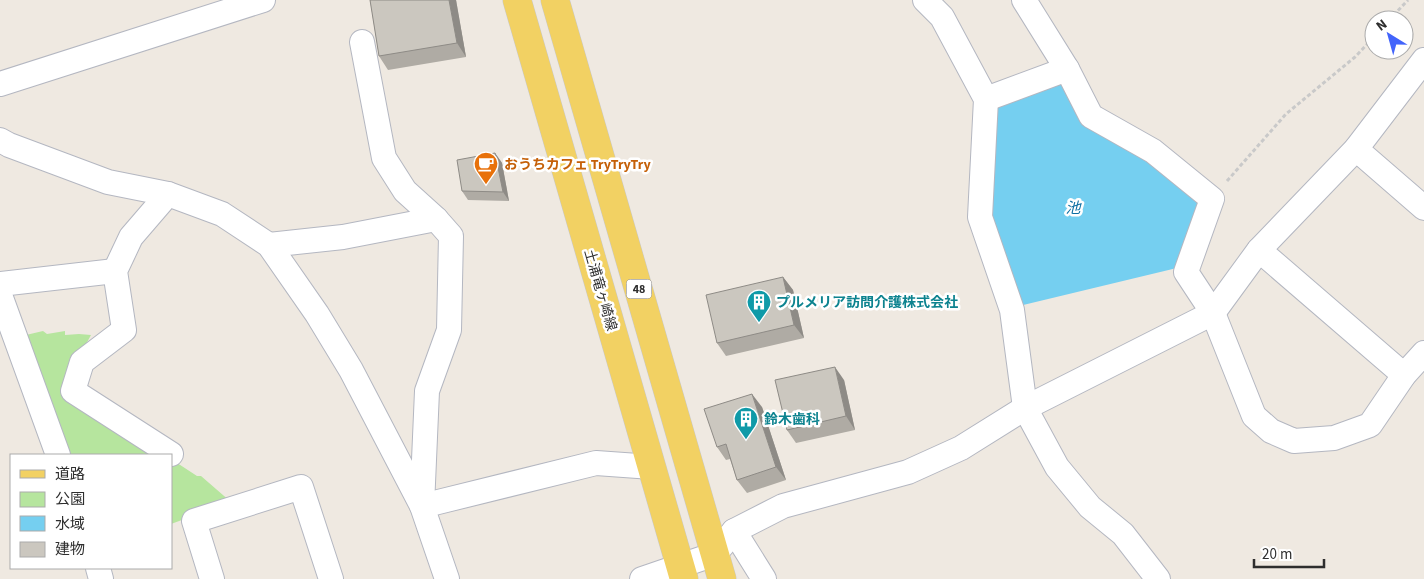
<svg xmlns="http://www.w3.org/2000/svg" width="1424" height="579" viewBox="0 0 1424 579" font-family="'Source Sans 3','Noto Sans JP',sans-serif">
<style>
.green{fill:#b6e59e}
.water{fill:#75cff0}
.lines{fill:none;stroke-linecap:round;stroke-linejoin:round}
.minor-casing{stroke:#b4b7c1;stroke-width:26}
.major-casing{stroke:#c9c9c9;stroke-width:29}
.path{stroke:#c9c9c9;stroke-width:3;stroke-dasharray:4 2.5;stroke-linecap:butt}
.minor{stroke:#fff;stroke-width:24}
.major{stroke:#f2d163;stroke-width:28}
.wall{fill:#afaba4}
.shaded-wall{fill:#8e8b86}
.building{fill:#cbc7bf;stroke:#8e8b86}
.labels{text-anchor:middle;stroke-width:5;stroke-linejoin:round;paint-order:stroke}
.shield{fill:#fff;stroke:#6d6d6d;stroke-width:1}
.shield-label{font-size:12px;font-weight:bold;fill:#2e2e2e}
.food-label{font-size:14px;font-weight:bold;fill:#c56008;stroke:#fff;text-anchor:start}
.street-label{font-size:14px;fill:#2e2e2e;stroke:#fff}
.culture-label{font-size:14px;font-weight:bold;fill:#0d838f;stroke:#fff;text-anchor:start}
.water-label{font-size:15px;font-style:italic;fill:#0d6fa3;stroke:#fff}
</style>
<rect width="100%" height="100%" fill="#efe9e1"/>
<g class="green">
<polygon points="43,331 47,334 65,331 65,335 79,334 91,335 73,368 68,397 163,455 69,455 26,335"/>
<polygon points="171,459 197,476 201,476 231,502 171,524"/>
</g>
<polygon class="water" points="1064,77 1207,201 1181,267 1019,306 988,215 992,104"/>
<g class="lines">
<defs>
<g id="minor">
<polyline points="925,0 942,17 986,99 980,217 1012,310 1025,408 1057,467 1090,507 1123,534 1158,579"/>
<polyline points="1024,0 1067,69 1091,116 1153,151 1212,199 1186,272 1213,313 1254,416 1271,431 1294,441 1334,438 1370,425 1404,375 1424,353"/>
<polyline points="362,42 384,158 405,191 436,219 451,236 449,330 427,391 422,506 447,579"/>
<polyline points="0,84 263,0"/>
<polyline points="986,99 1067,69"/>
<polyline points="0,140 9,145 108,182 168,194 222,214 269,245 317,314 351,370 422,506 596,463 652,467"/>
<polyline points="1356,149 1424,208"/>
<polyline points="168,194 131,237 115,271 124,330 82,362 73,391 171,454"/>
<polyline points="269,245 343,237 436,219"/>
<polyline points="1259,250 1404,375"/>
<polyline points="0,284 115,271"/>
<polyline points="0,295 58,455"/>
<polyline points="734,531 764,579"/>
<polyline points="98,568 101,579"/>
<polyline points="212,579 194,521 301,487 331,579"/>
<polyline points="642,579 715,554 734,531 783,506 908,472 961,448 1025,408 1213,313 1259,250 1356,149 1424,60"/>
</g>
<g id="major">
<polyline points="517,0 684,579"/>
<polyline points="555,0 722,579"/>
</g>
</defs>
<use href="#minor" class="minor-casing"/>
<use href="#major" class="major-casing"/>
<g class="path">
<polyline points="1389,20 1408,0"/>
<polyline points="1227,181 1286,114 1355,57 1374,37"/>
</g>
<use href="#minor" class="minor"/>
<use href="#major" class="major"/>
</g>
<g class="wall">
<polygon points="370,0 456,0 466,57 388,70 379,56"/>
<polygon points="495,153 502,163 509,201 468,200 462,191"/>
<polygon points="783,277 793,290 804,338 726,356 717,343"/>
<polygon points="844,380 855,430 796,443 787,430"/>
<polygon points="762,407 786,480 747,493 737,480 730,459 726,460 717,447"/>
</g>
<g class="shaded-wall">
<polygon points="449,0 456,0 466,57 457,43"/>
<polygon points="495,153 502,163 509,201 503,192"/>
<polygon points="783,277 793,290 804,338 794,325"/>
<polygon points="835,367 844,380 855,430 846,416"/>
<polygon points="752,394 762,407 786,480 776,467"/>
</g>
<g class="building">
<polygon points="370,0 449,0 457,43 379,56"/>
<polygon points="495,153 503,192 462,191 457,160"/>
<polygon points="783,277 794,325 717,343 706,295"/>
<polygon points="835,367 846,416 787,430 775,380"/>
<polygon points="752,394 776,467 737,480 726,444 717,447 704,409"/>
</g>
<defs>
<symbol id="cafe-pin" viewBox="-11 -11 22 30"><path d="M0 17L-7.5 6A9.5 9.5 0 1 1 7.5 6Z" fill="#e8710a" stroke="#fff"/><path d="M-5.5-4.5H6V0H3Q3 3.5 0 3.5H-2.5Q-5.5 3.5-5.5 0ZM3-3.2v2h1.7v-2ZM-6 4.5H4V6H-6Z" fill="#fff"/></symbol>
<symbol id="building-pin" viewBox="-11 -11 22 30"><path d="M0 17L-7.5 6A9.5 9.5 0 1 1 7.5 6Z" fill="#0f9aa8" stroke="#fff"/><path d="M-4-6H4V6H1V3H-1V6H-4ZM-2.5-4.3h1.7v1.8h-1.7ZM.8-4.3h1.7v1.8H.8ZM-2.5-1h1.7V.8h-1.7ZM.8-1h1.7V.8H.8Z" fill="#fff"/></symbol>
</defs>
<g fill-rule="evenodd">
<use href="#cafe-pin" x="472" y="150" width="28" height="38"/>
<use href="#building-pin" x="745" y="288" width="28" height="38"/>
<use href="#building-pin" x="732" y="405" width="28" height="38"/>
</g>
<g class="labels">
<rect class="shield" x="626.5" y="279.5" width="25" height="19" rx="4"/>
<g class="shield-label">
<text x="639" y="293">48</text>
</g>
<g class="food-label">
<text x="504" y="169">おうちカフェ TryTryTry</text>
</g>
<g class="street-label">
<text transform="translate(601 290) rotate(74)" y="5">土浦竜ヶ崎線</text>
</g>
<g class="culture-label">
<text x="776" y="307">プルメリア訪問介護株式会社</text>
<text x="764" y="424">鈴木歯科</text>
</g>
<g class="water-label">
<text x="1073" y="213">池</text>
</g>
</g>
<rect x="10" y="454" width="162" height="115" fill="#ffffff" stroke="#ababab"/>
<rect x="20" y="470" width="25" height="8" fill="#f2d163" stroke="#ababab"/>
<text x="55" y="479" font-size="15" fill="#2e2e2e">道路</text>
<rect x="20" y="492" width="25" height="15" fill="#b6e59e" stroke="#ababab"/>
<text x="55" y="504" font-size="15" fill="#2e2e2e">公園</text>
<rect x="20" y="516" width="25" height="15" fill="#75cff0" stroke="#ababab"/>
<text x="55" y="529" font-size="15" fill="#2e2e2e">水域</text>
<rect x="20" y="542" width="25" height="15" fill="#cbc7bf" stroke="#ababab"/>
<text x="55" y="554" font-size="15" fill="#2e2e2e">建物</text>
<g transform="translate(1389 35) rotate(323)"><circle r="24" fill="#ffffff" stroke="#ababab"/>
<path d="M0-4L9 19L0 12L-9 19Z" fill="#4264fb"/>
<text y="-8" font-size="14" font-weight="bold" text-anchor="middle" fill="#2e2e2e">N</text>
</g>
<path d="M1254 559v8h70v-8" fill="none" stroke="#2e2e2e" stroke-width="2.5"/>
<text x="1262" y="559" font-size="15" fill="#2e2e2e" stroke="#ffffff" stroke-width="4" paint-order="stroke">20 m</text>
</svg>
